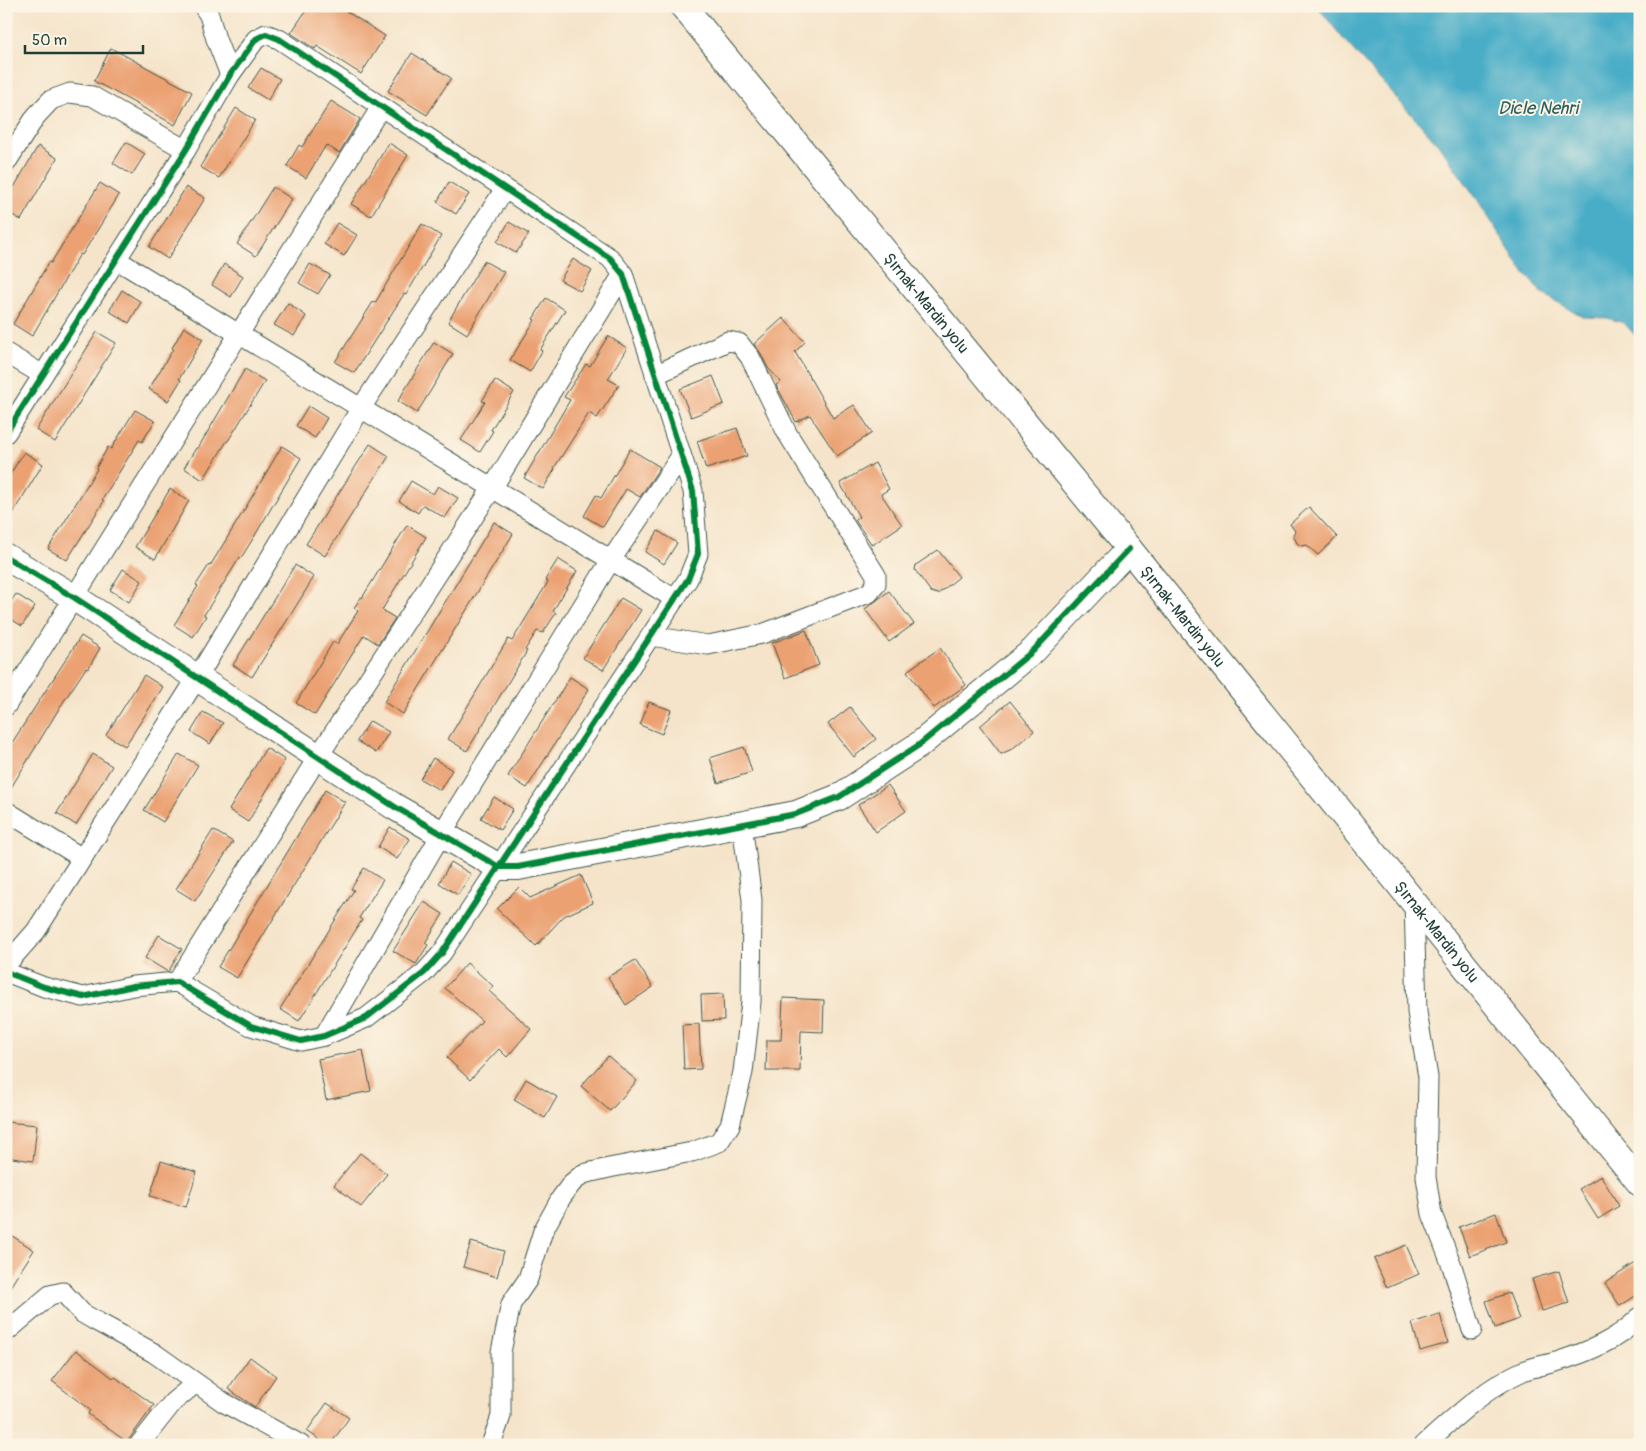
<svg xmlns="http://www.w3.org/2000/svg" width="1646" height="1451" viewBox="0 0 1646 1451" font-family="Pangolin,sans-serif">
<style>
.water{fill:#48adc7;stroke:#34757e}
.building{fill:#eba172}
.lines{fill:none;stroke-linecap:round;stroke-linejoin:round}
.street-casing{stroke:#3f564a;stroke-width:21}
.secondary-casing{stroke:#3f564a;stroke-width:28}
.street{stroke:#fff;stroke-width:19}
.secondary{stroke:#fff;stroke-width:26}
.cycleway-casing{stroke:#fcf5e5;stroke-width:9}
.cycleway{stroke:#00873e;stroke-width:6}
.labels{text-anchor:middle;stroke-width:4;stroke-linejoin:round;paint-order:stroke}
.street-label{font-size:16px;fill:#1f3d34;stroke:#fcf5e5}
.water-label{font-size:18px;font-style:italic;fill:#2b5f60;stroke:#fcf5e5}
</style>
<rect width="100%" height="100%" fill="#fcf5e5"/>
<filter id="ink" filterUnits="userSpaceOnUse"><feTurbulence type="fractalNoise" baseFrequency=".02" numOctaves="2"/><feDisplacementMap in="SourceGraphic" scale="10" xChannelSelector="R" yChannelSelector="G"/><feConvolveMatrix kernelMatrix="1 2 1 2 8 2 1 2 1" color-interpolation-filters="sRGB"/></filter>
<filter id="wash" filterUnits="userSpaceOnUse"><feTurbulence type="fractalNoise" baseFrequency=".0096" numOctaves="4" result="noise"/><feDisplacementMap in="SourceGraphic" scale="20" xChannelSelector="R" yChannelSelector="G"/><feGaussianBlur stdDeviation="1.12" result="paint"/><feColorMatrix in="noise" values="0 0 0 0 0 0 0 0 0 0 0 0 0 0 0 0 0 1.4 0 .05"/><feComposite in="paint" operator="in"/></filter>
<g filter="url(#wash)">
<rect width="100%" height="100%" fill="#f5e4ca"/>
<polygon class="water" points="1317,6 1640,6 1640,345 1636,336 1624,323 1607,318 1584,317 1543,294 1520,267 1477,199 1438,144 1345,41"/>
<g id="blocks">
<g class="building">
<polygon points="309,6 338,6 385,36 361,74 317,46 315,49 291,33"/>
<polygon points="111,48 192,92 175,125 94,81"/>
<polygon points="412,53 451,78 427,115 388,91"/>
<polygon points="261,68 280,79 268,100 248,88"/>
<polygon points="331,101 360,119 339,153 326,145 306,178 287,166 299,145 302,147"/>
<polygon points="236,108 255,120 219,178 200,167"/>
<polygon points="126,142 145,154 132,175 113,163"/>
<polygon points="389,143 408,155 371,216 351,204"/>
<polygon points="38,146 57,158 21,220 6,211 6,201"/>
<polygon points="449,182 469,194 456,214 437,202"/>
<polygon points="100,183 119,195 82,255 80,254 32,336 13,324 49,262 51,263"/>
<polygon points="186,187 205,198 168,259 149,247"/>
<polygon points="273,187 292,199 256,256 237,244"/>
<polygon points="509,222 529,234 516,253 497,242"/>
<polygon points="337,223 357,235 344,256 324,244"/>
<polygon points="422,224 441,236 406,295 404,294 354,373 335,362 373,302 375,303"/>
<polygon points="573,259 592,271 580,291 560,280"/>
<polygon points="484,261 504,272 467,334 448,322"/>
<polygon points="224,264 243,276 231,297 212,285"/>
<polygon points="310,264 330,275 318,294 299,283"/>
<polygon points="122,290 141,302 129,323 109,311"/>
<polygon points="546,298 565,310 540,350 542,351 530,372 510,360 535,320 533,319"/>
<polygon points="288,303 306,316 294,336 274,325"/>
<polygon points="783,318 805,342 795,352 833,418 854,405 872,433 837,456 810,415 796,422 776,385 781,382 768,368 760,352 754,344"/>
<polygon points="184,327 203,339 179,379 181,380 168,401 149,389 173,349 172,348"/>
<polygon points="97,332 116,343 55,442 36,430"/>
<polygon points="608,336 627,348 608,379 619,385 597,418 589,413 554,468 555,469 543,489 524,478 570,400 564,397 586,364 590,366"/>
<polygon points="434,342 453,354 417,413 398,401"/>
<polygon points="245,369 265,381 228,441 227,441 203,480 184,468 196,448 198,448"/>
<polygon points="713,376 724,404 691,417 680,389"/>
<polygon points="495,380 514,392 491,430 493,431 480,452 461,440 485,402 482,401"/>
<polygon points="308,406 327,418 315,438 296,426"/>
<polygon points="135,410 155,421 142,442 139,440 102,500 104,501 67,560 48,549 97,469 96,468 108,447 111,449"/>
<polygon points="737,428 747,456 706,469 697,441"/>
<polygon points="370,444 389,456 325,556 306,544"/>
<polygon points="282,446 301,458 254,537 241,558 240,557 204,615 206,616 193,637 174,625 198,586 196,585 209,565 210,566 246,507"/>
<polygon points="630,449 660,467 640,497 626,489 603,527 584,516 596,495 601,498"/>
<polygon points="24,452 43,464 6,524 6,481"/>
<polygon points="875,463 889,489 881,494 902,525 872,545 855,520 859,517 840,483"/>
<polygon points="411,481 433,494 438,486 458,498 445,518 423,505 418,513 399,501"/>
<polygon points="170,489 189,501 155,559 135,547"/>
<polygon points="1309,507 1337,537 1318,555 1307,545 1301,546 1297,543 1293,535 1295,531 1290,524"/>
<polygon points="494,522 513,534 403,714 384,702"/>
<polygon points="407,525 426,537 382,610 395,618 378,644 364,635 315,715 296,703 333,642 337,644 358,611 354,608 361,597 362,598"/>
<polygon points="658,531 677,543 664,564 645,552"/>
<polygon points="938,550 959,577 938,594 931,592 915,570 916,565"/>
<polygon points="558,559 577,571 553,611 556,613 543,633 537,631 525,650 527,651 467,751 448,739 508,639 512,641 548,582 545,580"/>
<polygon points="295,565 314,577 252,677 233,665"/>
<polygon points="123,569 142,581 129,602 110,590"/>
<polygon points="889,591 914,624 889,642 865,609"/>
<polygon points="16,594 35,606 22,626 6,616 6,609"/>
<polygon points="621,598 641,610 603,670 583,658"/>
<polygon points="806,630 819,665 785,678 772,643"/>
<polygon points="81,636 100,648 88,669 86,668 60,707 6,796 6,752"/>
<polygon points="940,648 966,685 934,708 907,671"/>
<polygon points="144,675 163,687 125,746 106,735"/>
<polygon points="570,677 589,689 527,788 508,776"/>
<polygon points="1010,701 1034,731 1012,749 1001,754 980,726"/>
<polygon points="649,702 671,710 662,734 640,725"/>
<polygon points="850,707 876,739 854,757 828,724"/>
<polygon points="203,712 223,723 210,744 191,732"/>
<polygon points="370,721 389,732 376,753 357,741"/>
<polygon points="744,747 752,772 718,783 710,758"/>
<polygon points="266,748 285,760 248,822 229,810"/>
<polygon points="93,754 112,766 76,825 57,813"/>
<polygon points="179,754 198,765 163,822 144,810"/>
<polygon points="433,758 452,770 440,790 420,779"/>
<polygon points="888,785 906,811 876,832 858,805"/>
<polygon points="325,790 345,802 237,978 218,967"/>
<polygon points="494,797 513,809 500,830 481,818"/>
<polygon points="390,827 410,839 397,859 378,847"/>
<polygon points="213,830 233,842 195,901 176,889"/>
<polygon points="451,862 471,874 458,895 439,883"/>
<polygon points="364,868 383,880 359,918 362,920 299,1021 280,1009 354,890 351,889"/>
<polygon points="581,875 593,903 564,916 536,946 497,909 519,887 530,898"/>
<polygon points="424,902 443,914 425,943 428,945 416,964 393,951"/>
<polygon points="159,935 182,949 168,972 145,958"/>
<polygon points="635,960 653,987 626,1005 608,977"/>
<polygon points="467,963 493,986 489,991 531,1029 507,1057 499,1049 470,1080 447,1058 482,1021 445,988"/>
<polygon points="723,994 724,1020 702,1021 701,995"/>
<polygon points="783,998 824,1000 823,1032 801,1031 800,1071 766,1071 767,1040 781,1040"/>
<polygon points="699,1024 701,1069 684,1070 682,1025"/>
<polygon points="363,1050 371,1091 326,1100 318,1059"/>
<polygon points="608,1056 637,1081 610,1111 581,1086"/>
<polygon points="526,1079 557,1097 545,1118 514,1100"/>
<polygon points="6,1122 37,1125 33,1161 6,1157"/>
<polygon points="360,1153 387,1174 361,1207 334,1185"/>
<polygon points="161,1161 197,1172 186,1207 150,1196"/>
<polygon points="1601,1176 1619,1206 1598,1219 1579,1189"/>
<polygon points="1496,1213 1506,1242 1470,1256 1459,1227"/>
<polygon points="6,1232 34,1250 6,1293"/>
<polygon points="471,1242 504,1251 497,1277 463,1267"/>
<polygon points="1406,1245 1419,1274 1387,1288 1374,1259"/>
<polygon points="1640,1260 1640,1293 1620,1306 1605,1283"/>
<polygon points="1559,1271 1569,1303 1542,1311 1532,1279"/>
<polygon points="1509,1293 1519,1319 1495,1328 1486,1301"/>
<polygon points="1440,1314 1448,1343 1420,1351 1412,1323"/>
<polygon points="76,1350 113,1378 115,1377 154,1405 127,1442 88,1414 90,1410 52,1381"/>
<polygon points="250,1357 276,1376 255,1407 228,1389"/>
<polygon points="327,1403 349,1418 330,1445 327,1445 307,1431"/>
</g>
</g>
</g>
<g filter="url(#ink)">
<use href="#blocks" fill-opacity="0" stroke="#3f564a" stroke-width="1"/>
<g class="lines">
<defs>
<g id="street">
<polyline points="203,6 209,15 216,39 230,75"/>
<polyline points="6,163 36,116 51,100 70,93 92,96 186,150"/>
<polyline points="117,260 675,599"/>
<polyline points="6,353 43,375"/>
<polyline points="6,433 186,150 230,75 256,39 266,34 279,39 610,258 623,274 693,491 698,554 688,579 442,953 424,973 366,1018 324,1036 301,1041 251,1026 177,982 133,986 83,997 44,987 6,972"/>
<polyline points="651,636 708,645 762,634 869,593 876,584 876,575 787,433 750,357 739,343 728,341 655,375"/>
<polyline points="6,706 381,107"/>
<polyline points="6,811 82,858"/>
<polyline points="1414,901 1417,1012 1428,1077 1426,1177 1432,1214 1452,1266 1472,1330"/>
<polyline points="6,965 36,931 197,678 361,408 505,189"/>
<polyline points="177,982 318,757 493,487 623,274"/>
<polyline points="324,1036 442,833 611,560 681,456"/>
<polyline points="6,1332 50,1295 63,1292 82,1313 94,1320 154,1353 223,1402 301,1445"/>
<polyline points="139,1445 173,1402 196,1383"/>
<polyline points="491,1445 501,1416 501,1352 511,1304 528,1279 543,1231 561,1198 572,1183 583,1174 609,1168 692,1152 719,1142 730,1125 743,1072 751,1002 752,900 742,824"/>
<path d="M1424,1445C1454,1418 1485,1388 1523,1371C1533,1367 1545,1365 1556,1362C1588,1352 1616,1341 1640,1317"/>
</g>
<g id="secondary">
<path id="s1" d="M683,6L1129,549L1640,1183"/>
<polyline points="6,557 75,598 395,807 499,867 518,867 796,814 839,797 919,745 1033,651 1129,549"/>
</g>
</defs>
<use href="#street" class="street-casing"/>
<use href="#secondary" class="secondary-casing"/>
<use href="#street" class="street"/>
<use href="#secondary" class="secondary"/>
<defs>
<g id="cycleway">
<polyline points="6,433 186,150 230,75 256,39 266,34 279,39 610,258 623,274 693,491 698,554 688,579 442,953 424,973 366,1018 324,1036 301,1041 251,1026 177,982 133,986 83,997 44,987 6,972"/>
<polyline points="6,557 75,598 395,807 499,867 518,867 796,814 839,797 919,745 1033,651 1129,549"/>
</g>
</defs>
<use href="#cycleway" class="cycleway-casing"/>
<use href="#cycleway" class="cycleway"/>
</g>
</g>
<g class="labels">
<g class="street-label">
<text dy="6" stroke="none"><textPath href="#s1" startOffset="384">Şırnak-Mardin yolu</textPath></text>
<text dy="6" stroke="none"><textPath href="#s1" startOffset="789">Şırnak-Mardin yolu</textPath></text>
<text dy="6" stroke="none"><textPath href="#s1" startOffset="1194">Şırnak-Mardin yolu</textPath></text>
</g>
<g class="water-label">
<text x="1538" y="114">Dicle Nehri</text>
</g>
</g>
<rect width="1646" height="1451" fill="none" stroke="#fcf5e5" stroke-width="25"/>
<path d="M25 45v8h118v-8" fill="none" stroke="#1f3d34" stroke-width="2.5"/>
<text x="32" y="45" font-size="15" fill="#1f3d34" stroke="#fcf5e5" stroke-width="4" paint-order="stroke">50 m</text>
</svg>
